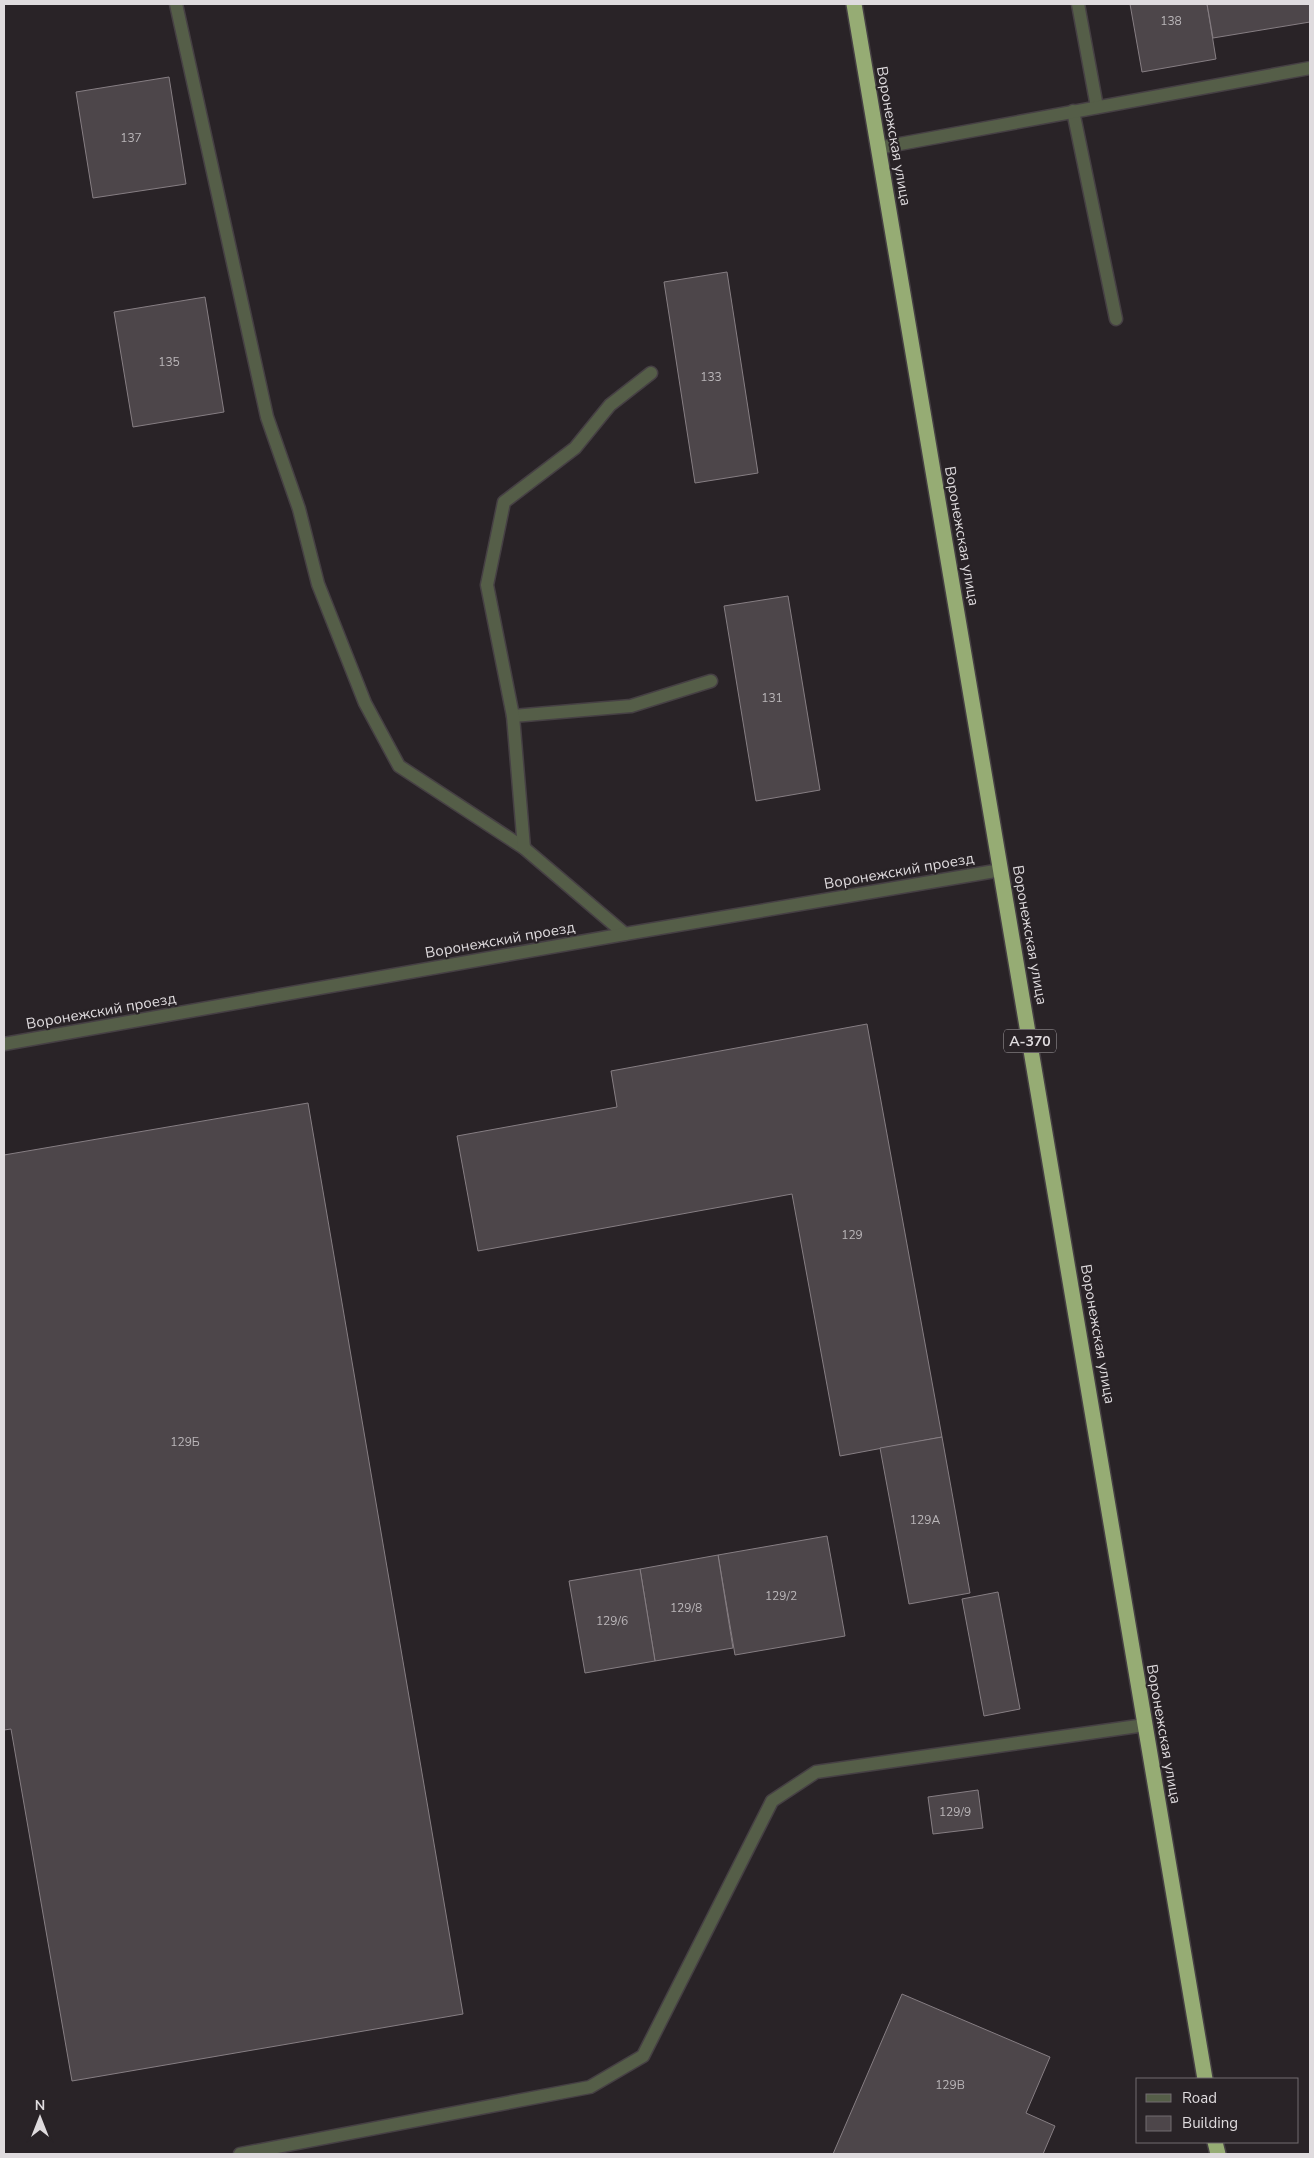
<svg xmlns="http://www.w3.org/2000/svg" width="1314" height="2158" viewBox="0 0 1314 2158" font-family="'Nunito Sans',sans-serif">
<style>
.building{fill:#4d464a;stroke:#867e83}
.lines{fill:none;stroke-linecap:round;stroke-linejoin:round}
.minor-casing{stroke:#464044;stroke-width:15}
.highway-casing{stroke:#464044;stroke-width:18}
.minor{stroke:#555e48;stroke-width:12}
.highway{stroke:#96ac74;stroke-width:15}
.labels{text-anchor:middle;stroke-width:4;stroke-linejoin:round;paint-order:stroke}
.number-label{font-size:12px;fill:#bab6b9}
.shield{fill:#292327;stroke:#a8a4a7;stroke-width:1}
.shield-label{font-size:14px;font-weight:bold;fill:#dfdbde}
.street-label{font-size:15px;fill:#dfdbde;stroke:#292327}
</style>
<rect width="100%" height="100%" fill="#292327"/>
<g class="building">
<polygon points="1130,4 1207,4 1216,59 1142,72"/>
<polygon points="1207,4 1310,4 1310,22 1213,38"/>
<polygon points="169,77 186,184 93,198 76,92"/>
<polygon points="727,272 758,473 695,483 664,282"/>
<polygon points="205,297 224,412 133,427 114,312"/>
<polygon points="788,596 820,790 756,801 724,606"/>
<polygon points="867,1024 942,1437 840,1456 792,1194 478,1251 457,1136 617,1107 611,1071"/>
<polygon points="308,1103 463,2014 72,2081 11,1729 4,1730 4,1155"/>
<polygon points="942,1437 970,1593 909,1604 880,1448"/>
<polygon points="827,1536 845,1636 735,1655 718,1555"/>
<polygon points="718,1555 733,1648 655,1661 640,1569"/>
<polygon points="640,1569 655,1661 585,1673 569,1581"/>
<polygon points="998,1592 1020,1709 984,1716 962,1599"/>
<polygon points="978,1790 983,1828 933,1834 928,1797"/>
<polygon points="902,1994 1050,2057 1026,2113 1055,2126 1043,2154 833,2154"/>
</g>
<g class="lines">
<defs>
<g id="minor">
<polyline points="176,4 267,417 299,509 318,584 365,703 399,766 524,848 625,934"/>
<polyline points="1078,4 1097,107"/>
<polyline points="1073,111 1116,319"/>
<polyline points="878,148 1310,68"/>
<polyline points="513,716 631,706 711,681"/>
<polyline points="524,848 513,716 487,585 504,502 575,448 610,405 651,373"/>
<polyline points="4,1044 625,934 1001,870"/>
<polyline points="240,2154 590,2087 643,2056 772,1801 816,1772 1145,1725"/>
</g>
<g id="highway">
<polyline points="854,4 1205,2079"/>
<polyline points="1215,2142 1218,2154"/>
</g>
</defs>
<use href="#minor" class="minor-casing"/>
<use href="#highway" class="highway-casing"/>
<use href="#minor" class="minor"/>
<use href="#highway" class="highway"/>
</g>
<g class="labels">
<g class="number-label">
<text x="1171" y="25">138</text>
<text x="131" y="142">137</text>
<text x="169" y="366">135</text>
<text x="711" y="381">133</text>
<text x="772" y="702">131</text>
<text x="852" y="1239">129</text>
<text x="185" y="1446">129Б</text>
<text x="925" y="1524">129А</text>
<text x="781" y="1600">129/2</text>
<text x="686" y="1612">129/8</text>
<text x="612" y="1625">129/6</text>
<text x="955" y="1816">129/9</text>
<text x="950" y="2089">129В</text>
</g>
<rect class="shield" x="1004" y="1029.5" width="52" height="23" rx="4"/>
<g class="shield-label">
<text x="1030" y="1046">А-370</text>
</g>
<g class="street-label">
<text transform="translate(894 136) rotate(80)" y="5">Воронежская улица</text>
<text transform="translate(962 536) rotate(80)" y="5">Воронежская улица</text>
<text transform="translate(899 871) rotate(-10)" y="5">Воронежский проезд</text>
<text transform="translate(1030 935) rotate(80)" y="5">Воронежская улица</text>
<text transform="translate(500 940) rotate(-10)" y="5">Воронежский проезд</text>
<text transform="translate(101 1011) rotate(-10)" y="5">Воронежский проезд</text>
<text transform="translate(1098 1334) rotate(80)" y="5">Воронежская улица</text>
<text transform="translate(1164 1734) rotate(80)" y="5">Воронежская улица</text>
</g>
</g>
<rect width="1314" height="2158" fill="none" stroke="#dfdbde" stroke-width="10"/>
<rect x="1136" y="2078" width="162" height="65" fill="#292327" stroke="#726d70"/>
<rect x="1146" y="2094" width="25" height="8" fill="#555e48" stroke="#726d70"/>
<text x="1182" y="2103" font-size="15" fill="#dfdbde">Road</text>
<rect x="1146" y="2116" width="25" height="15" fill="#4d464a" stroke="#726d70"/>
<text x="1182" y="2128" font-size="15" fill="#dfdbde">Building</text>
<g transform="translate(40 2118)" stroke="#292327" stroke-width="4" paint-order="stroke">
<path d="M0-4L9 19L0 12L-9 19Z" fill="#dfdbde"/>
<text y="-8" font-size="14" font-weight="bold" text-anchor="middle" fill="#dfdbde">N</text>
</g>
</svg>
